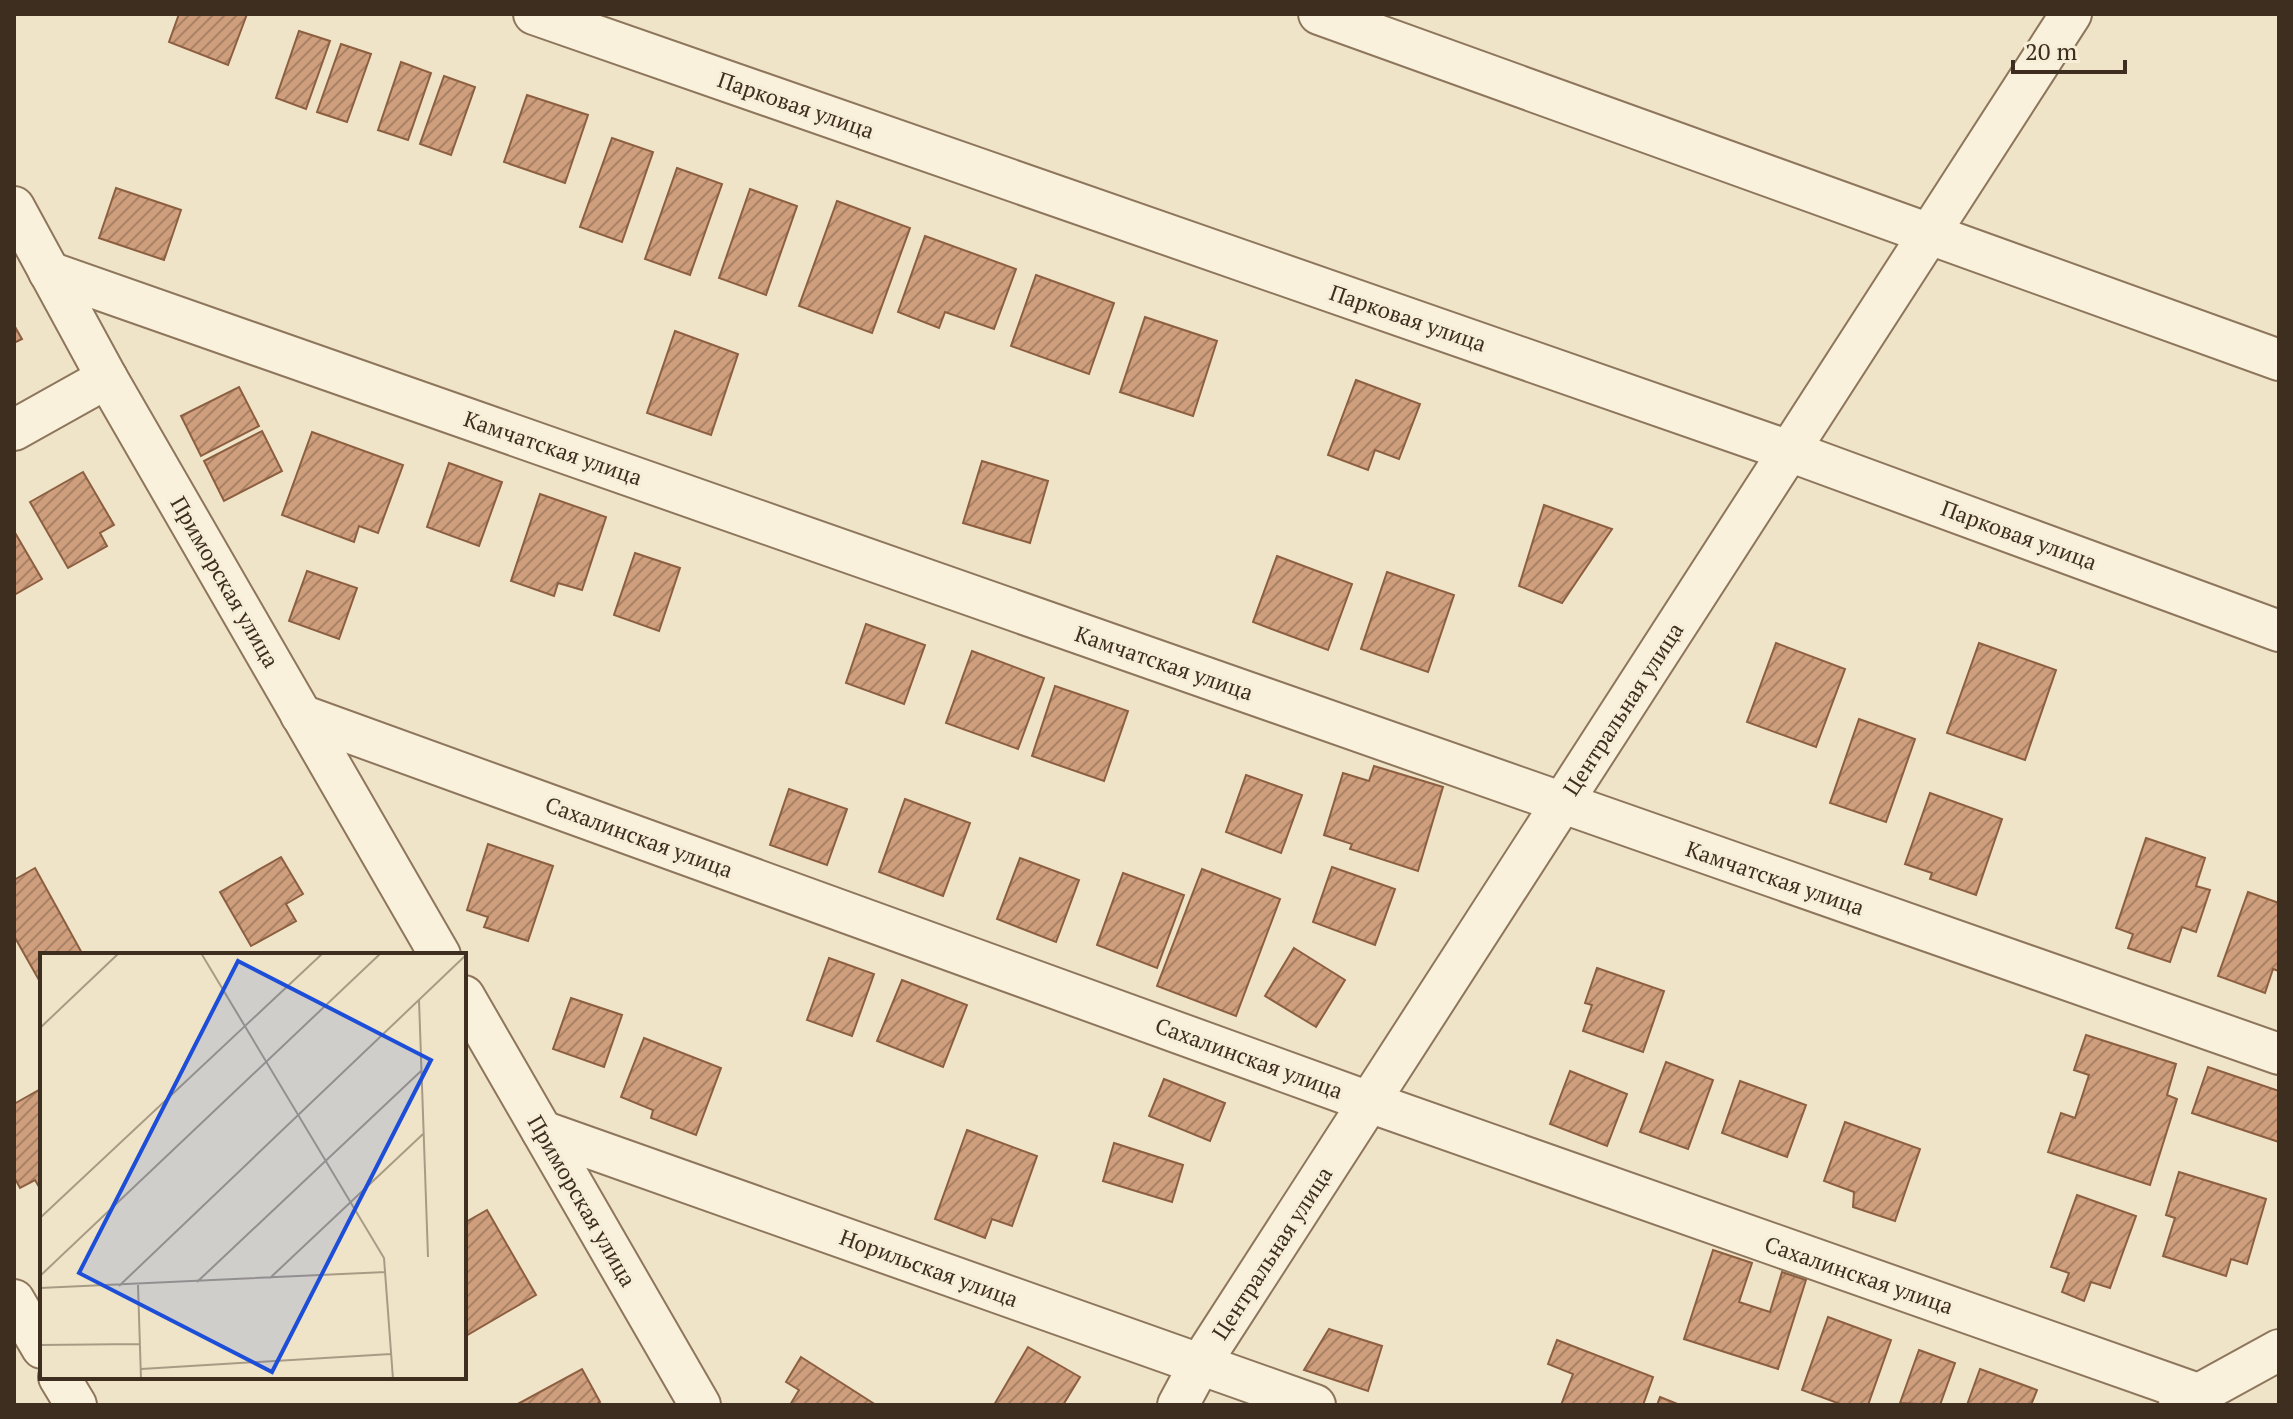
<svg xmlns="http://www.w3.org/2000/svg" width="2293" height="1419" viewBox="0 0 2293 1419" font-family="'PT Serif',serif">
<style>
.building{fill:url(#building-hatch);stroke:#8d5f41;stroke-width:2}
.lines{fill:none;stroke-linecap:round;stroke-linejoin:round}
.street-casing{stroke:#8d765c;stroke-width:44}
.street{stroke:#faf1dc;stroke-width:40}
.labels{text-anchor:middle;stroke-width:6;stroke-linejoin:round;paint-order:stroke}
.street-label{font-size:22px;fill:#3d2e20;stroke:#f7eed8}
.inset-road{fill:none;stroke:#a89b85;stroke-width:2}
.view{fill:#1d4ed8;fill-opacity:0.15;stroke:#1d4ed8;stroke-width:4}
.inset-edge{fill:none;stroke:#3d2e20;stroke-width:4}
</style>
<defs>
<pattern id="building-hatch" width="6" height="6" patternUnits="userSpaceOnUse" patternTransform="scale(2)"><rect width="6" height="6" fill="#cf9f7d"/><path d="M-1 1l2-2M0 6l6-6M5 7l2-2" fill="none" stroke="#a98266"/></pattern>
</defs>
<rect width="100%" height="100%" fill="#f0e4c8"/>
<g class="building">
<polygon points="179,14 247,14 228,65 169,42"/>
<polygon points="299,31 330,41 306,109 276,98"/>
<polygon points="341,44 371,54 347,122 317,112"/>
<polygon points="401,62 431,73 408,140 378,130"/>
<polygon points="444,76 475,87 451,155 420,144"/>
<polygon points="527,95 588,115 565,183 504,162"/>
<polygon points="612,138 653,152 622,242 580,227"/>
<polygon points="677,168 722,184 690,275 645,259"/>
<polygon points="116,188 181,210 164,260 99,238"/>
<polygon points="750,189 797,206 766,295 719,278"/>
<polygon points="837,201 910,228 872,333 799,306"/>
<polygon points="925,236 1016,269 994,329 945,312 939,328 898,312"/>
<polygon points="1036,275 1114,303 1089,374 1011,346"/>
<polygon points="1145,317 1217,341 1193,416 1120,392"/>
<polygon points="14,325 22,339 14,343"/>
<polygon points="675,331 738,354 711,435 647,413"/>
<polygon points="1356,380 1420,404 1399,459 1375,450 1368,470 1328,455"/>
<polygon points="239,387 259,426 201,456 181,416"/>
<polygon points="262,431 282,471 224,501 204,461"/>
<polygon points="312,432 403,465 378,533 359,526 354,542 282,515"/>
<polygon points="982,461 1048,481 1030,543 963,523"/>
<polygon points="449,463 502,482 479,546 427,527"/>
<polygon points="83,472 114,525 100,533 107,546 68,568 30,502"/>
<polygon points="540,494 606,517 582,590 558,583 554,596 511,581"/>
<polygon points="1544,505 1612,529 1562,603 1519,586"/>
<polygon points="14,531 42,579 14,595"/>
<polygon points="635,553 680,568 659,631 614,615"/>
<polygon points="1277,556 1352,584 1328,650 1253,622"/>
<polygon points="307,571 357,588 339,639 289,621"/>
<polygon points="1387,572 1454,595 1428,672 1361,649"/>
<polygon points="866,624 925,645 904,704 846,683"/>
<polygon points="1776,643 1845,669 1816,747 1747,722"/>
<polygon points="1979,643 2056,670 2025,760 1947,733"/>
<polygon points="972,651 1044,678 1018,749 946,723"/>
<polygon points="1055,686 1128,711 1104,781 1032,756"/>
<polygon points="1859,719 1915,739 1886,822 1830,803"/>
<polygon points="1374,766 1443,787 1418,871 1350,849 1352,844 1324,835 1343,773 1369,781"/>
<polygon points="1246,775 1302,795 1281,853 1226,832"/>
<polygon points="789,789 847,809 827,865 770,845"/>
<polygon points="1930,793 2002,819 1976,895 1930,879 1932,873 1905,864"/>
<polygon points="905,799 970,823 943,896 879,872"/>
<polygon points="2146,838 2205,858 2196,886 2210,890 2196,932 2182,927 2170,962 2128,948 2133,934 2116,928"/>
<polygon points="488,844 553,866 528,941 484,927 488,917 467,910"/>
<polygon points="281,857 303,894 286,904 296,921 251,946 220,892"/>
<polygon points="1020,858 1079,880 1056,942 997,919"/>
<polygon points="1332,867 1395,889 1375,945 1313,922"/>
<polygon points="35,868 83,955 42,955 42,978 39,980 14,936 14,880"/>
<polygon points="1202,869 1280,899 1236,1016 1157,986"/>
<polygon points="1123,873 1184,895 1157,968 1097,945"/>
<polygon points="2248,892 2279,903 2279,971 2273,969 2265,993 2218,976"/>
<polygon points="1294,948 1345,980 1316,1027 1265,996"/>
<polygon points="829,958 874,974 852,1036 807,1020"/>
<polygon points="1597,968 1664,991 1643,1052 1583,1031 1592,1005 1585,1003"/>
<polygon points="902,980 967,1005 943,1067 877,1041"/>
<polygon points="571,998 622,1015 604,1067 553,1049"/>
<polygon points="2086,1035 2176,1064 2167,1095 2177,1099 2150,1185 2048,1152 2061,1113 2075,1118 2089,1075 2074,1070"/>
<polygon points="644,1038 721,1068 696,1135 651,1118 653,1110 621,1097"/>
<polygon points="1666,1062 1713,1080 1688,1149 1640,1132"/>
<polygon points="2208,1067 2279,1091 2279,1142 2192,1113"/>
<polygon points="1570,1071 1627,1094 1607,1146 1550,1124"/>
<polygon points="1164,1079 1225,1103 1210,1141 1149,1116"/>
<polygon points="1740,1081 1806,1105 1787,1157 1722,1133"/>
<polygon points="39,1090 42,1097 42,1192 35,1180 20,1188 14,1177 14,1104"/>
<polygon points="1845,1122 1920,1149 1895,1221 1853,1207 1854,1192 1824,1181"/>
<polygon points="967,1130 1037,1156 1012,1226 992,1219 985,1238 935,1219"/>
<polygon points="1114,1143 1183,1165 1172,1202 1103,1181"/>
<polygon points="2179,1172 2266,1199 2247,1264 2231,1259 2226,1276 2163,1256 2175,1218 2166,1215"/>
<polygon points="2077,1195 2136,1216 2110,1288 2091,1282 2084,1301 2062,1292 2069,1273 2051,1267"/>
<polygon points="487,1210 536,1295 464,1337 464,1223"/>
<polygon points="1713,1250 1752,1263 1739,1302 1770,1312 1782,1272 1806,1280 1778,1369 1684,1339"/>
<polygon points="1828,1317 1891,1340 1868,1405 1843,1405 1802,1390"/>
<polygon points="1329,1329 1382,1346 1368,1391 1304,1370"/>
<polygon points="1557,1340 1653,1377 1643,1405 1561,1405 1573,1374 1548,1364"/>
<polygon points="1028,1347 1080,1377 1063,1405 994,1405"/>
<polygon points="1919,1350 1955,1363 1940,1405 1900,1403"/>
<polygon points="801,1357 876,1405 790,1405 799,1390 786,1382"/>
<polygon points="582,1369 600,1402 595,1405 516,1405"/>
<polygon points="1980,1369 2037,1390 2031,1405 1967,1405"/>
<polygon points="1660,1397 1680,1405 1657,1405"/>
</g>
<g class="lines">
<defs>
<g id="street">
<polyline points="534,14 1789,451 2279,631"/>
<polyline points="1319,14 2279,360"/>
<polyline points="14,207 107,378 440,955"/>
<polyline points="49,272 2279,1054"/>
<polyline points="14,430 107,378"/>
<polyline points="301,715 1369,1102 2198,1394"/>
<polyline points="464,996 700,1405"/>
<polyline points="542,1131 1315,1405"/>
<polyline points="14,1300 42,1348"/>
<polyline points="59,1377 76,1405"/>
<polyline points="1178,1405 1200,1364 2071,14"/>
<polyline points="2179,1405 2279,1350"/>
</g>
</defs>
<use href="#street" class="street-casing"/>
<use href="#street" class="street"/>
</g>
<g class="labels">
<g class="street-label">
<text transform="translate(796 105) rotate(19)" y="8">Парковая улица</text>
<text transform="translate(1408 318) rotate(19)" y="8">Парковая улица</text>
<text transform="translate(553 448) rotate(19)" y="8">Камчатская улица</text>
<text transform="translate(2019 535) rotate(20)" y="8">Парковая улица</text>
<text transform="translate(225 582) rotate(60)" y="8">Приморская улица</text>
<text transform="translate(1164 663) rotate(19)" y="8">Камчатская улица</text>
<text transform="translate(1623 709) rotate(-57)" y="8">Центральная улица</text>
<text transform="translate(639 837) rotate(20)" y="8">Сахалинская улица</text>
<text transform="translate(1775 878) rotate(19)" y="8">Камчатская улица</text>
<text transform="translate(1249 1058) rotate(20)" y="8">Сахалинская улица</text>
<text transform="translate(582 1201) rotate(60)" y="8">Приморская улица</text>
<text transform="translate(1272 1253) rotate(-57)" y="8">Центральная улица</text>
<text transform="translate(929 1268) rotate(20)" y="8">Норильская улица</text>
<text transform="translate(1859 1275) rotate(19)" y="8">Сахалинская улица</text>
</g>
</g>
<g transform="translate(40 953)">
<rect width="426" height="426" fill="#f0e4c8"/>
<path class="inset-road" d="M161,0L344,305L353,426M379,47L388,304M0,75L79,0M0,265L283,0M0,323L341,0M230,325L383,181M157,329L381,118M98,332L101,426M79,333L426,2M0,335L346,319M0,392L100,391M101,416L351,401"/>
<path class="view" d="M198,8L391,107L232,419L39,320Z"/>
<rect width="426" height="426" class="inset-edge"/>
</g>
<rect width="2293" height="1419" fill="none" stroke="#3d2e20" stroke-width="32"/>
<path d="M2013 60v12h112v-12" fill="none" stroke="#3d2e20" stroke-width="4"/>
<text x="2025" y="60" font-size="24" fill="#3d2e20" stroke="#f7eed8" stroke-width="6" paint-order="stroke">20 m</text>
</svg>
